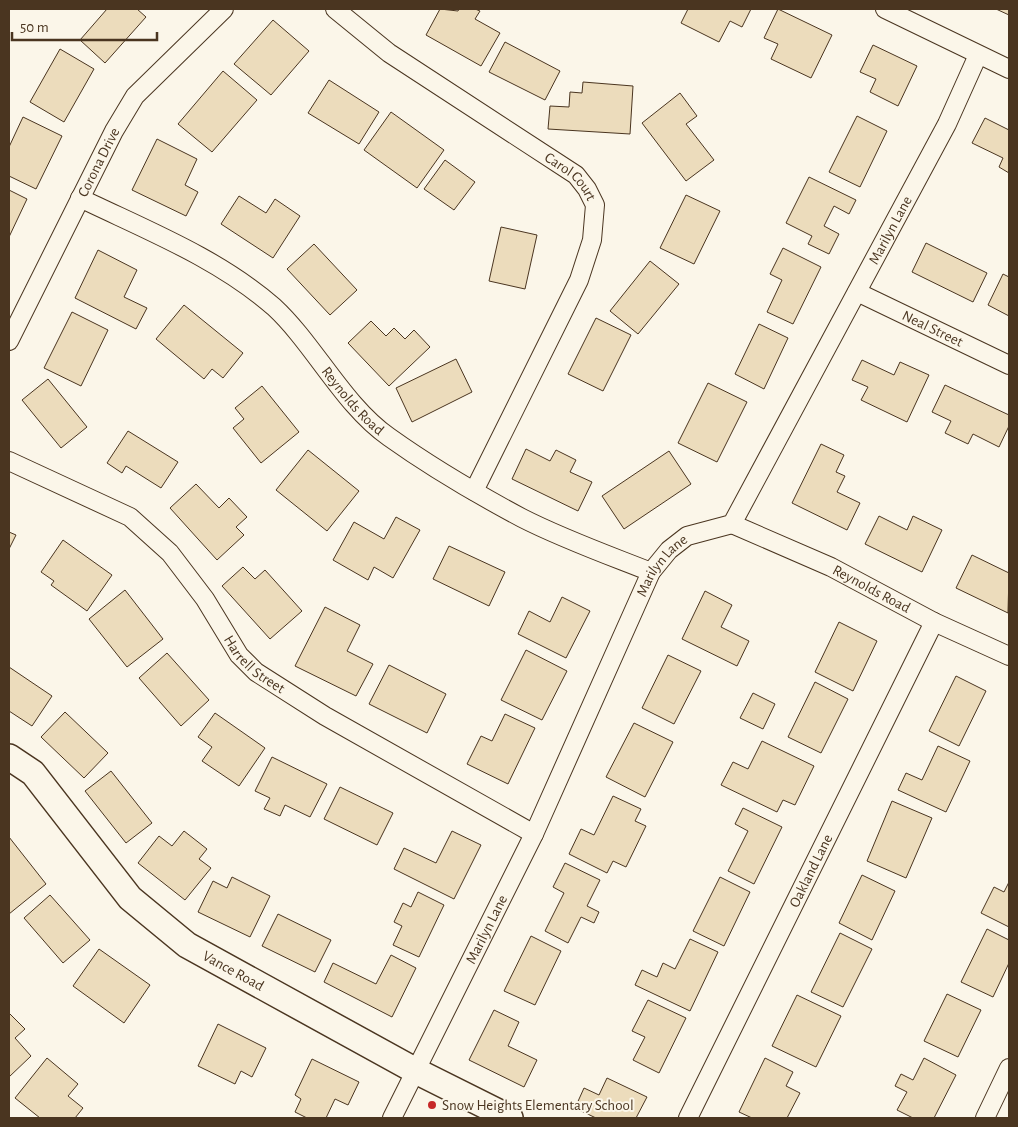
<svg xmlns="http://www.w3.org/2000/svg" width="1018" height="1127" viewBox="0 0 1018 1127" font-family="'Alegreya Sans',sans-serif">
<style>
.building{fill:#ecdcbc;stroke:#4a3520}
.lines{fill:none;stroke-linecap:round;stroke-linejoin:round}
.street-casing{stroke:#4a3520;stroke-width:20}
.secondary-casing{stroke:#4a3520;stroke-width:28}
.street{stroke:#fbf6e9;stroke-width:18}
.secondary{stroke:#fbf6e9;stroke-width:25}
.poi-dot{fill:#c62828;stroke:#fbf6e9;stroke-width:2}
.labels{text-anchor:middle;stroke-width:4;stroke-linejoin:round;paint-order:stroke}
.street-label{font-size:15px;fill:#4a3520;stroke:#fbf6e9}
.poi-label{font-size:15px;fill:#4a3520;stroke:#fbf6e9;text-anchor:start}
</style>
<rect width="100%" height="100%" fill="#fbf6e9"/>
<g class="building">
<polygon points="107,9 137,9 146,17 105,63 80,40"/>
<polygon points="440,9 458,11 459,9 475,9 480,11 475,19 500,33 481,66 426,35"/>
<polygon points="688,9 751,9 742,27 730,21 719,42 681,23"/>
<polygon points="778,9 832,35 811,78 771,59 778,44 764,38"/>
<polygon points="996,9 1009,9 1009,15"/>
<polygon points="273,20 309,51 271,95 234,64"/>
<polygon points="505,42 560,71 545,100 489,72"/>
<polygon points="873,45 917,66 898,106 870,92 876,79 860,72"/>
<polygon points="60,49 94,69 64,122 30,102"/>
<polygon points="223,71 257,100 212,152 178,124"/>
<polygon points="329,80 379,112 359,144 308,113"/>
<polygon points="583,82 633,86 630,134 548,129 550,106 569,107 570,92 582,93"/>
<polygon points="680,93 697,116 686,124 714,160 686,181 642,123"/>
<polygon points="391,112 444,150 417,188 364,150"/>
<polygon points="857,116 887,131 860,187 829,172"/>
<polygon points="23,117 62,136 36,189 9,176 9,147"/>
<polygon points="985,118 1009,130 1009,173 999,167 1003,158 972,143"/>
<polygon points="157,139 197,159 185,185 198,192 186,216 132,190"/>
<polygon points="445,160 475,182 454,210 424,189"/>
<polygon points="809,177 856,200 849,214 834,206 824,226 839,234 829,254 808,244 812,236 786,223"/>
<polygon points="9,190 27,199 9,237"/>
<polygon points="686,195 720,211 694,264 660,248"/>
<polygon points="239,196 266,213 275,199 300,216 273,258 221,224"/>
<polygon points="501,227 537,235 525,289 489,281"/>
<polygon points="926,243 987,273 973,302 912,272"/>
<polygon points="314,244 357,290 330,315 287,269"/>
<polygon points="783,248 821,267 793,324 767,312 782,280 770,274"/>
<polygon points="98,250 137,270 124,297 147,308 136,329 75,298"/>
<polygon points="650,261 679,284 638,334 610,311"/>
<polygon points="1003,274 1009,277 1009,316 988,305"/>
<polygon points="184,305 243,353 223,378 212,369 204,379 156,339"/>
<polygon points="72,312 108,330 81,386 44,368"/>
<polygon points="596,318 631,335 603,391 568,374"/>
<polygon points="371,321 386,336 394,328 405,339 414,330 430,347 389,386 348,343"/>
<polygon points="759,324 788,338 764,389 735,374"/>
<polygon points="456,359 472,392 412,422 396,388"/>
<polygon points="862,360 894,375 900,362 929,375 907,422 861,400 868,387 852,380"/>
<polygon points="48,379 87,427 61,448 22,400"/>
<polygon points="708,383 747,402 717,462 678,443"/>
<polygon points="945,385 1009,415 1009,426 999,447 973,434 968,444 945,433 951,421 932,412"/>
<polygon points="262,386 299,432 261,463 233,428 244,419 235,408"/>
<polygon points="128,431 178,462 161,488 126,466 122,473 107,463"/>
<polygon points="821,444 844,455 836,472 845,476 837,492 860,503 847,530 792,503"/>
<polygon points="526,449 550,461 556,450 576,460 570,472 592,482 578,511 512,479"/>
<polygon points="308,450 359,491 327,531 276,490"/>
<polygon points="669,451 691,484 624,529 602,496"/>
<polygon points="196,484 219,508 229,498 247,517 236,527 244,535 217,560 170,508"/>
<polygon points="879,516 907,530 913,516 942,530 922,572 865,544"/>
<polygon points="396,517 420,530 393,578 374,567 368,580 333,560 354,522 384,539"/>
<polygon points="9,532 16,535 9,549"/>
<polygon points="63,540 112,575 87,611 51,585 54,581 41,572"/>
<polygon points="449,546 505,572 489,606 433,579"/>
<polygon points="972,555 1009,573 1008,613 956,588"/>
<polygon points="243,567 255,579 265,570 302,611 270,639 222,586"/>
<polygon points="125,590 163,639 127,667 89,619"/>
<polygon points="705,591 732,605 721,627 749,641 737,666 682,639"/>
<polygon points="562,597 590,611 566,658 518,634 529,611 550,622"/>
<polygon points="325,607 360,625 347,651 373,664 356,696 295,666"/>
<polygon points="839,622 877,641 853,691 815,672"/>
<polygon points="526,650 567,671 542,720 501,700"/>
<polygon points="167,653 209,700 181,726 139,678"/>
<polygon points="668,655 701,671 674,724 642,708"/>
<polygon points="389,665 446,694 427,733 369,704"/>
<polygon points="9,667 52,696 32,726 9,711"/>
<polygon points="956,676 986,691 959,746 929,731"/>
<polygon points="815,682 848,699 821,753 788,737"/>
<polygon points="753,693 775,704 763,729 740,718"/>
<polygon points="65,712 108,753 84,778 41,737"/>
<polygon points="215,713 265,748 239,786 202,761 212,747 198,737"/>
<polygon points="505,714 535,728 508,784 467,764 481,736 492,741"/>
<polygon points="634,723 673,742 645,797 606,777"/>
<polygon points="762,741 814,766 795,805 783,800 777,812 721,785 733,762 748,769"/>
<polygon points="938,746 970,761 946,812 898,790 906,773 922,780"/>
<polygon points="272,757 327,784 310,817 285,805 280,816 264,809 270,798 255,791"/>
<polygon points="111,771 152,823 126,843 85,791"/>
<polygon points="340,787 393,813 377,845 324,819"/>
<polygon points="613,796 641,809 635,821 646,826 626,867 613,861 607,873 569,854 581,829 594,835"/>
<polygon points="892,801 932,818 906,878 867,861"/>
<polygon points="743,808 782,827 754,884 728,871 748,831 735,824"/>
<polygon points="184,831 207,849 199,859 211,868 185,900 138,863 159,836 172,846"/>
<polygon points="452,831 481,845 454,899 394,869 404,848 436,863"/>
<polygon points="9,837 46,884 9,914"/>
<polygon points="565,863 600,880 587,906 599,912 594,923 581,917 568,943 545,931 564,893 553,887"/>
<polygon points="862,875 895,891 872,940 839,923"/>
<polygon points="232,877 270,896 250,937 198,912 213,881 227,888"/>
<polygon points="720,877 750,892 724,946 693,931"/>
<polygon points="1009,882 1009,927 981,913 994,887 1004,892"/>
<polygon points="418,892 444,905 419,957 393,945 402,926 394,922 403,903 411,907"/>
<polygon points="50,895 90,940 63,963 24,918"/>
<polygon points="278,914 331,940 315,972 262,946"/>
<polygon points="987,929 1009,940 1009,963 993,997 961,982"/>
<polygon points="840,933 872,949 843,1007 811,992"/>
<polygon points="531,936 561,951 535,1005 504,991"/>
<polygon points="690,939 718,952 690,1011 635,985 642,970 657,977 663,963 675,969"/>
<polygon points="99,949 150,985 124,1023 73,986"/>
<polygon points="391,955 416,968 392,1017 324,982 333,963 376,984"/>
<polygon points="947,994 981,1010 958,1057 924,1041"/>
<polygon points="797,995 841,1016 816,1067 772,1046"/>
<polygon points="648,1000 686,1018 659,1073 633,1060 645,1037 632,1031"/>
<polygon points="494,1010 519,1022 508,1046 537,1060 524,1087 469,1060"/>
<polygon points="9,1013 25,1029 15,1038 31,1056 9,1077"/>
<polygon points="218,1024 266,1048 252,1077 241,1071 235,1084 198,1066"/>
<polygon points="47,1058 78,1084 68,1096 83,1108 75,1118 40,1118 15,1098"/>
<polygon points="765,1058 793,1072 786,1086 800,1093 787,1118 752,1118 739,1112"/>
<polygon points="924,1058 956,1075 934,1118 913,1118 897,1110 907,1092 895,1086 901,1074 913,1080"/>
<polygon points="312,1059 359,1082 348,1105 335,1099 326,1118 307,1118 295,1112 301,1099 295,1095"/>
<polygon points="607,1078 647,1097 636,1118 596,1118 575,1108 584,1088 599,1095"/>
</g>
<g class="lines">
<defs>
<g id="street">
<path id="s1" d="M335,9L389,53L576,175L587,189L595,205L592,240L579,280L474,491"/>
<polyline points="885,9 1009,69"/>
<path id="s2" d="M80,198C146,230 218,258 274,307C314,344 344,406 389,437C431,467 477,494 522,518C563,539 608,555 651,572"/>
<path id="s3" d="M857,292L1009,365"/>
<path id="s4" d="M9,341L114,131L135,96L224,9"/>
<path id="s5" d="M9,461L130,517L170,553L205,599L239,655L256,672L325,716L534,834"/>
<path id="s6" d="M732,524L831,567L934,622L1009,656"/>
<path id="s7" d="M392,1118L534,834L651,572L669,550L687,536L732,524L947,124L978,55"/>
<path id="s8" d="M688,1118L934,622"/>
<polyline points="985,1118 1009,1068"/>
</g>
<g id="secondary">
<path id="s9" d="M9,757L33,773L130,898L187,945L416,1071L510,1118"/>
</g>
</defs>
<use href="#street" class="street-casing"/>
<use href="#secondary" class="secondary-casing"/>
<use href="#street" class="street"/>
<use href="#secondary" class="secondary"/>
</g>
<circle class="poi-dot" cx="432" cy="1105" r="5"/>
<g class="labels">
<g class="street-label">
<text dy="5" stroke="none"><textPath href="#s4" startOffset="200">Corona Drive</textPath></text>
<text dy="5" stroke="none"><textPath href="#s1" startOffset="290">Carol Court</textPath></text>
<text dy="5" stroke="none"><textPath href="#s7" startOffset="1036">Marilyn Lane</textPath></text>
<text dy="5" stroke="none"><textPath href="#s3" startOffset="84">Neal Street</textPath></text>
<text dy="5" stroke="none"><textPath href="#s2" startOffset="346">Reynolds Road</textPath></text>
<text dy="5" stroke="none"><textPath href="#s7" startOffset="616">Marilyn Lane</textPath></text>
<text dy="5" stroke="none"><textPath href="#s6" startOffset="154">Reynolds Road</textPath></text>
<text dy="5" stroke="none"><textPath href="#s5" startOffset="328">Harrell Street</textPath></text>
<text dy="5" stroke="none"><textPath href="#s8" startOffset="276">Oakland Lane</textPath></text>
<text dy="5" stroke="none"><textPath href="#s7" startOffset="211">Marilyn Lane</textPath></text>
<text dy="5" stroke="none"><textPath href="#s9" startOffset="314">Vance Road</textPath></text>
</g>
<g class="poi-label">
<text x="442" y="1110">Snow Heights Elementary School</text>
</g>
</g>
<rect width="1018" height="1127" fill="none" stroke="#4a3520" stroke-width="20"/>
<path d="M12 32v8h145v-8" fill="none" stroke="#4a3520" stroke-width="2.5"/>
<text x="20" y="32" font-size="15" fill="#4a3520" stroke="#fbf6e9" stroke-width="4" paint-order="stroke">50 m</text>
</svg>
